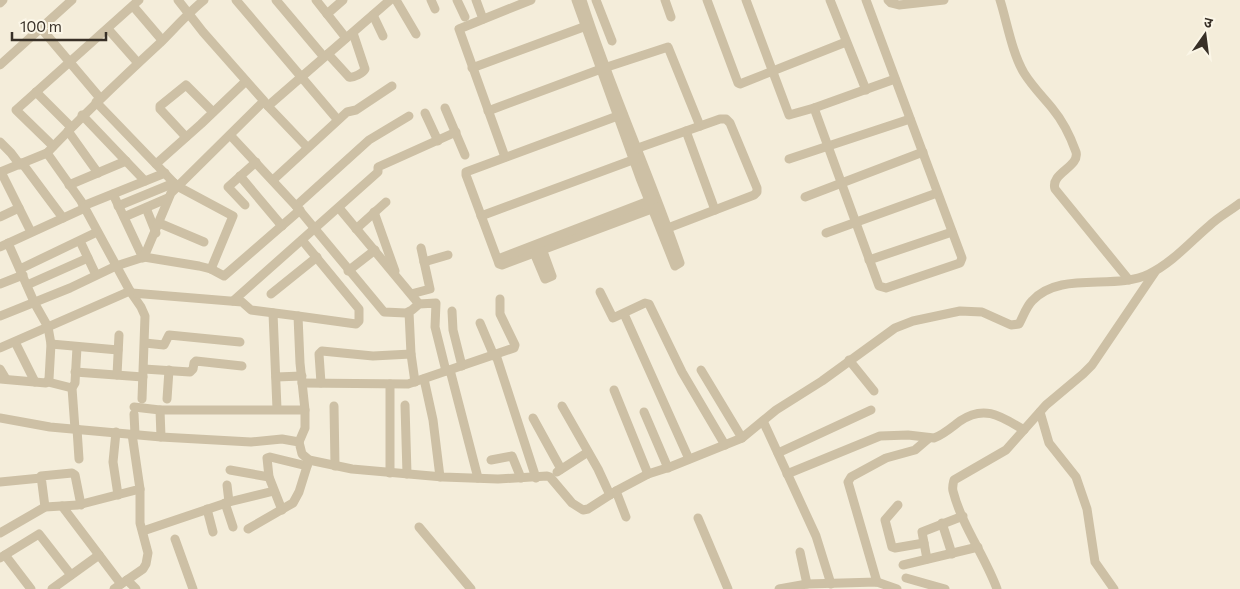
<svg xmlns="http://www.w3.org/2000/svg" width="1240" height="589" viewBox="0 0 1240 589" font-family="Commissioner,'Noto Sans Devanagari',sans-serif">
<style>
.lines{fill:none;stroke-linecap:round;stroke-linejoin:round}
.minor{stroke:#cdc0a5;stroke-width:9}
</style>
<rect width="100%" height="100%" fill="#f4edda"/>
<g class="lines">
<g class="minor">
<polyline points="236,0 337,119"/>
<polyline points="276,0 324,57"/>
<polyline points="316,0 346,38"/>
<polyline points="396,0 416,34"/>
<polyline points="431,0 435,9"/>
<polyline points="457,0 465,17"/>
<polyline points="476,0 483,19"/>
<path d="M576,0L640,178L675,266L680,263C650,174 610,89 582,0"/>
<polyline points="596,0 612,41"/>
<polyline points="665,0 671,17"/>
<polyline points="707,0 738,83 740,84 846,42"/>
<polyline points="746,0 789,115 814,108 895,79"/>
<polyline points="830,0 866,90"/>
<polyline points="888,0 891,3 899,5 944,0"/>
<path d="M1000,0C1007,22 1012,53 1024,73C1032,86 1043,97 1052,108C1062,120 1071,138 1076,152C1080,167 1050,173 1055,189L1129,280"/>
<polyline points="0,3 3,0"/>
<polyline points="133,6 162,40"/>
<polyline points="327,14 343,0"/>
<polyline points="373,15 383,36"/>
<polyline points="40,27 100,98"/>
<polyline points="108,29 138,63"/>
<path d="M328,54L349,77C354,78 363,73 365,69L353,33"/>
<polyline points="0,65 72,0"/>
<polyline points="472,68 589,25"/>
<polyline points="36,92 71,127"/>
<polyline points="96,102 177,186 233,216 211,269"/>
<polyline points="264,102 307,147"/>
<polyline points="268,106 390,0"/>
<polyline points="445,108 465,155"/>
<polyline points="814,108 879,286 886,288 960,263 962,258 866,0"/>
<polyline points="488,111 601,69 668,47 700,126"/>
<polyline points="425,113 438,141"/>
<polyline points="623,114 466,172 466,175 498,261 499,264 502,265 657,207"/>
<polyline points="82,115 145,181"/>
<polyline points="68,131 98,173"/>
<polyline points="686,131 715,210"/>
<polyline points="230,135 296,206 384,312 406,313 412,310 419,304 436,303 435,327 446,371"/>
<polyline points="186,137 160,109 160,106 186,85 213,112"/>
<polyline points="0,142 11,153 20,165"/>
<polyline points="53,146 16,110 139,0"/>
<polyline points="638,148 720,119 726,119 730,123 757,188 757,192 754,195 668,228"/>
<path d="M47,153C83,115 121,79 160,43C175,28 188,13 204,0"/>
<polyline points="505,157 459,29 531,0"/>
<polyline points="789,159 910,119"/>
<polyline points="22,163 63,218"/>
<polyline points="156,164 201,124 246,81"/>
<polyline points="0,172 47,153 81,201 130,291 141,307 145,316 142,399"/>
<polyline points="1,172 31,232"/>
<polyline points="240,176 282,226"/>
<polyline points="273,180 347,112 356,110 392,86"/>
<polyline points="69,185 126,161"/>
<polyline points="113,194 143,258"/>
<polyline points="805,197 923,152"/>
<polyline points="245,205 228,187 256,162"/>
<polyline points="83,206 165,173"/>
<polyline points="118,206 174,183"/>
<polyline points="296,206 369,140 409,116"/>
<polyline points="146,208 156,233"/>
<polyline points="339,208 419,304"/>
<polyline points="374,212 395,271"/>
<polyline points="481,216 638,158"/>
<polyline points="0,217 19,208"/>
<polyline points="124,217 168,198"/>
<polyline points="159,223 204,242"/>
<polyline points="356,229 386,202"/>
<polyline points="826,233 937,193"/>
<polyline points="80,241 96,275"/>
<polyline points="0,247 85,208"/>
<polyline points="532,248 545,279 552,276 541,246"/>
<polyline points="144,257 199,266 211,269 224,276 300,210"/>
<polyline points="498,259 654,199"/>
<polyline points="869,260 952,232"/>
<polyline points="424,262 448,255"/>
<polyline points="20,269 97,232"/>
<polyline points="348,271 375,250"/>
<polyline points="0,284 23,275"/>
<polyline points="27,285 88,258"/>
<polyline points="600,292 613,318 645,303 649,304 682,372 725,445"/>
<polyline points="132,293 242,302 251,310 298,316"/>
<polyline points="271,294 317,257"/>
<polyline points="411,294 430,289 421,248"/>
<polyline points="233,301 378,172 378,167 456,132"/>
<polyline points="452,311 453,330 462,366"/>
<polyline points="409,312 411,354 415,382"/>
<polyline points="273,313 277,409"/>
<polyline points="624,314 689,459"/>
<polyline points="0,316 70,288 116,266 144,257 171,193 264,101 203,32 178,0"/>
<polyline points="480,323 494,356"/>
<polyline points="15,342 35,382"/>
<polyline points="145,343 164,345 169,335 240,342"/>
<polyline points="51,344 118,350"/>
<polyline points="0,348 130,291"/>
<polyline points="496,355 536,478"/>
<polyline points="849,360 874,391"/>
<polyline points="0,369 6,379"/>
<polyline points="144,369 190,372 193,369 194,363 196,361 242,366"/>
<polyline points="450,370 478,478"/>
<polyline points="701,370 742,438"/>
<polyline points="75,372 143,377"/>
<polyline points="117,375 119,335"/>
<polyline points="276,377 302,376"/>
<polyline points="0,379 46,383 49,379 51,344 48,327 35,304 8,243"/>
<polyline points="424,379 433,420 440,477"/>
<polyline points="48,382 72,388"/>
<polyline points="302,383 408,384 514,348 515,345 500,314 500,299"/>
<polyline points="321,383 319,354 322,351 373,356 411,354"/>
<polyline points="390,384 390,473"/>
<polyline points="614,390 648,474"/>
<polyline points="167,399 169,370"/>
<polyline points="405,405 407,474"/>
<polyline points="334,406 335,466"/>
<polyline points="562,406 598,469 610,495"/>
<polyline points="134,407 160,410 305,410"/>
<polyline points="160,410 161,437"/>
<polyline points="644,412 668,468"/>
<polyline points="1040,412 1049,443 1076,477 1087,509 1095,562 1114,589"/>
<polyline points="134,414 135,434"/>
<path d="M0,418L50,427L161,437L251,442L282,439L299,442L302,454L309,460L352,469L443,477L498,479L547,476L550,477L572,503L583,510L588,509L616,491L648,474L670,467L742,438L776,410L822,381L895,328L913,321L960,311L982,312L1011,325L1019,324C1023,317 1026,307 1032,301C1060,270 1115,291 1149,274C1172,263 1190,242 1209,226C1218,217 1230,211 1240,203"/>
<polyline points="533,418 561,469"/>
<polyline points="763,421 816,536 831,584"/>
<polyline points="75,429 72,388 75,383 77,347"/>
<polyline points="77,429 79,459"/>
<polyline points="116,432 113,462 118,495"/>
<polyline points="299,442 305,428 305,410 300,363 298,316 356,324 359,321 359,309 302,240"/>
<polyline points="778,453 871,410"/>
<polyline points="491,460 512,456 521,478"/>
<polyline points="230,470 269,477"/>
<polyline points="557,472 588,452"/>
<path d="M787,474L880,436L908,435L934,438C943,435 952,427 960,421C985,404 1002,417 1024,430"/>
<polyline points="0,482 41,478"/>
<polyline points="227,485 229,502"/>
<polyline points="616,491 626,517"/>
<polyline points="225,503 233,527"/>
<polyline points="898,505 885,520 892,547 895,548 924,543"/>
<polyline points="62,506 121,584"/>
<polyline points="45,507 41,476 72,473 75,475 81,505"/>
<polyline points="207,509 213,532"/>
<polyline points="282,510 269,477 267,458 270,457 307,466"/>
<polyline points="698,518 728,589"/>
<polyline points="942,523 952,554"/>
<polyline points="419,527 471,589"/>
<polyline points="248,529 293,503 299,492 309,460"/>
<polyline points="143,531 229,502 274,491"/>
<polyline points="0,533 45,507 78,505 140,489 132,434"/>
<polyline points="175,539 193,589"/>
<polyline points="800,552 807,584"/>
<polyline points="5,555 31,589"/>
<polyline points="0,558 39,534 71,575"/>
<polyline points="927,559 922,532 963,516"/>
<polyline points="903,565 978,547"/>
<polyline points="906,578 945,589"/>
<polyline points="127,580 136,589"/>
<polyline points="877,582 848,482 851,477 886,458 915,450 929,438"/>
<polyline points="52,589 99,555"/>
<polyline points="114,589 143,569 146,564 148,553 140,523 140,489"/>
<polyline points="779,589 807,584 877,582 897,589"/>
<path d="M997,589C985,556 962,526 953,491C952,487 953,484 954,480L1006,450L1046,405L1083,374L1092,365L1155,272"/>
</g>
</g>
<g transform="translate(1205 35) rotate(14)" stroke="#fbf6e7" stroke-width="4" paint-order="stroke">
<path d="M0-4L9 19L0 12L-9 19Z" fill="#383027"/>
<text y="-8" font-size="14" font-weight="bold" text-anchor="middle" fill="#383027">उ</text>
</g>
<path d="M12 32v8h94v-8" fill="none" stroke="#383027" stroke-width="2.5"/>
<text x="20" y="32" font-size="15" fill="#383027" stroke="#fbf6e7" stroke-width="4" paint-order="stroke">100 m</text>
</svg>
